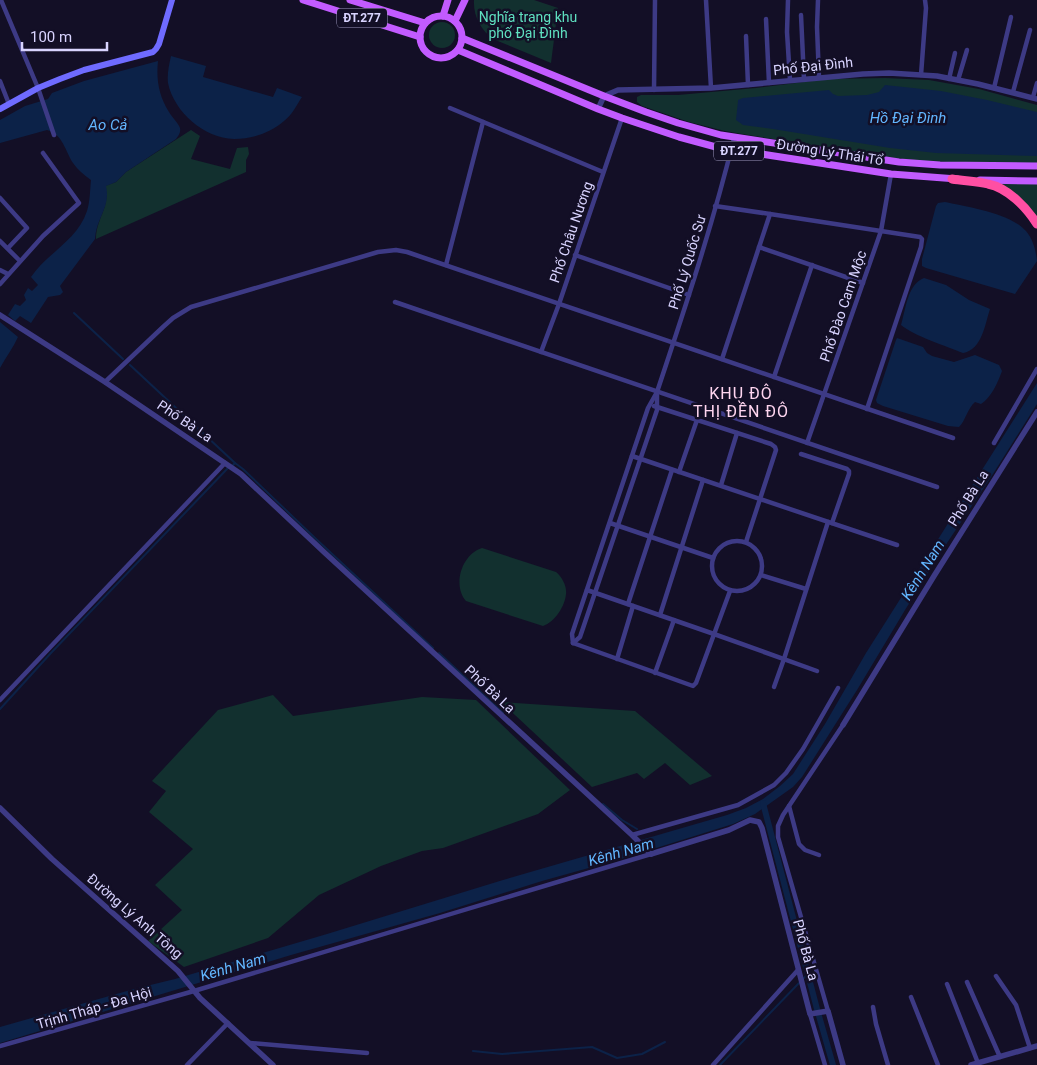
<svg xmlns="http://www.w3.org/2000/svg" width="1037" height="1065" viewBox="0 0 1037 1065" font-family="Roboto,sans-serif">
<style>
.green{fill:#12302f}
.water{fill:#0c2248}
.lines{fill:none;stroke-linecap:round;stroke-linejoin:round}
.stream{stroke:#0c2248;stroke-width:2}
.canal{stroke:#0c2248;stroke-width:6}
.minor{stroke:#3d3a85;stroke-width:4.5}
.tertiary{stroke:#3d3a85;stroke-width:5.5}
.secondary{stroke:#6f6bff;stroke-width:6}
.primary{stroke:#c25bff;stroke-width:7}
.motorway{stroke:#ff4fa3;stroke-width:9}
.labels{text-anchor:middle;stroke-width:5;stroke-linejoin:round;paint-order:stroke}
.shield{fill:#130f26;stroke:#9e99be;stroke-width:1}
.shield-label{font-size:12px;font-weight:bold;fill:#d9d4ff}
.park-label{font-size:14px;fill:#5fe0c0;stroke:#130f26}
.street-label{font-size:14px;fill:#d9d4ff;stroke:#130f26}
.water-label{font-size:15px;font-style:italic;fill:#62b6ff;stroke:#130f26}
.quarter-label{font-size:16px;letter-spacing:1px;fill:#ffd6f0;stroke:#130f26}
</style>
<rect width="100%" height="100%" fill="#130f26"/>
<g class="green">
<path d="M474,0H534L558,8L551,63L493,39C481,30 473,16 474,0Z"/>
<circle cx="442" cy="35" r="13"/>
<polygon points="885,78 929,80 979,89 1037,105 1037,163 948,162 922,161 886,157 748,135 725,131 689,122 648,108 642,106 637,102 637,97 641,95 678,95 756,88 828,79"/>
<path d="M191,130L200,136L191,159L230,169L237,148L248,147L249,154L246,160V172L96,239C96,218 111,207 105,186L116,182L126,172Z"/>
<polygon points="995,183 1037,183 1037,217"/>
<path d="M482,548L556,572C562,577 567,586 566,594C565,606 555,622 543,626L466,601C452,585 462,554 482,548Z"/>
<polygon points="273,695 293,716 422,697 476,700 570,790 538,814 443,848 422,851 381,866 319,895 268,938 184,967 148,941 182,910 155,885 193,849 149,812 166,791 152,781 218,710"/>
<polygon points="501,702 635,711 712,776 690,785 665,763 644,779 637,773 592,787"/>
</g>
<g class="water">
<path d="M171,56L206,66L203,77L273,97L277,88L302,97C296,106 292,115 284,121C270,133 252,139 234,139C204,138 174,112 168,83C167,74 169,65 171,56Z"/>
<path d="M158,61C156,80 159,96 169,112C172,117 178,123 180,128C181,133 178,136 176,139L126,172L116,182L106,186C111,207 96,218 95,239L60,286L63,292L60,295L48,297L31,323L20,316L15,321L8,315L15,304L20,306L26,300L24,295L28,288L32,291L38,285L31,277C47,253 77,241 87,211C90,202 90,190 91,180C84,175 78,170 73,163C65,151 63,134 47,130L0,143V120L25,106L48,99L52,93L84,81Z"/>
<polygon points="885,85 941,91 987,100 1037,112 1037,156 936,153 890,148 773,129 743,125 736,120 738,101 738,100 743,98 829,90 833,94 838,96 867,95 879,92"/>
<path d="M945,202C968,207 1010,213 1026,231C1033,239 1036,251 1037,261L1015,294L926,268L922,266V259L936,206L938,203Z"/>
<path d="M924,278L946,285L969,300L990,309C985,324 982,350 963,353C946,346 914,336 901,325C906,309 907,285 924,278Z"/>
<path d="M0,322L18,337C13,348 6,357 0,368Z"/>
<path d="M897,338L923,347L927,353L932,356L954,362L975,355L999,365L1002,371C998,382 991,398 981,404L975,402C967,409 966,420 959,427L948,426L883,406L877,403L876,400L896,340Z"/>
<polygon points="1037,383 1037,404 993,474 947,543 905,610 857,690 802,777 793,787 755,814 733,824 621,859 542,881 440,913 291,955 0,1043 0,1027 134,989 175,979 327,934 503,880 727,815 746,808 763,799 780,786 793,774 825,724 866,653"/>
</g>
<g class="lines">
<g class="stream">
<polyline points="74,313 123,359"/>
<polyline points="130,365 235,463"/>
<polyline points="232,466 235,463 243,469 315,538 433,648"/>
<polyline points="439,653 503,713"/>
<polyline points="0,709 51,653 228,468"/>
<polyline points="603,804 622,820 637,829"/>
<polyline points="803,979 808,974"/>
<polyline points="473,1051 502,1054 592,1047 617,1058 642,1054 665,1042"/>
<polyline points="720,1065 799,983"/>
</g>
<polyline class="canal" points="763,803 817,1009 833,1065"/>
<g class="minor">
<polyline points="1,0 38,88 54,135"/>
<polyline points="706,0 711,88"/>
<polyline points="788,0 787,32 790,80"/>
<polyline points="818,0 817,27 819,78"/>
<polyline points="801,15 804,79"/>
<polyline points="766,19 769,83"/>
<polyline points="746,36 748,85"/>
<polyline points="921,75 926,8 925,0"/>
<polyline points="949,79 955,53"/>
<polyline points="958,80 967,50"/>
<polyline points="0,81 9,104"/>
<polyline points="994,88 1011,17"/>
<polyline points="654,90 655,0"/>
<polyline points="1013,92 1030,30"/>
<polyline points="1033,97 1037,83"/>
<polyline points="450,108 603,172"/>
<polyline points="0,198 27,228 8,248"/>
<polyline points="715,206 770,214 920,237 922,239 921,247 867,409"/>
<polyline points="0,241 20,261"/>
<polyline points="759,247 863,283"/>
<polyline points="575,255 689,295"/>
<polyline points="446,265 483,122"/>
<polyline points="0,270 8,274"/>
<polyline points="0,284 43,236 79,203 43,153"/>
<polyline points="395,302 937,487"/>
<polyline points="541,352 559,304 622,118"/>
<polyline points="722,359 770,214"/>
<polyline points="774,377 812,265"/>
<polyline points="105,382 163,327 173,318 191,307 378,252 396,250 407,252 953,438"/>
<polyline points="654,406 771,444 775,447 776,450 746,542"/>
<polyline points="807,443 881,231 891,174"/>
<polyline points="994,443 1037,369"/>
<polyline points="801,454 847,469 849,471 849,474 832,523"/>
<polyline points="632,456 897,545"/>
<polyline points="679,472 697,420"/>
<polyline points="721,485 737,433"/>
<polyline points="610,523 713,558"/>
<circle cx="737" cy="566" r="25"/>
<polyline points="761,575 806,589"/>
<polyline points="587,590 714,634 817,671"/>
<polyline points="628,604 672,470"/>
<polyline points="660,615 703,480"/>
<path d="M573,643L572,634L648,408L657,392C685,308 713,224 734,138"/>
<polyline points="573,643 580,637 657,410 657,395"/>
<polyline points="573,643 693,686 696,683 730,591"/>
<polyline points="617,659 633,606"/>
<polyline points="655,673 674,620"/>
<polyline points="774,687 784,659 828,522"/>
<polyline points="0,700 225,463"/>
<polyline points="789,806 799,844 805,850 819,855"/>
<polyline points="632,835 738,805 774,785 786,773 803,749 838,688"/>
<polyline points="996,976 1016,1005 1030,1048"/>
<polyline points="967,982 1000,1057"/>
<polyline points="947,984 978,1063"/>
<polyline points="911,997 938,1065"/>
<polyline points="873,1007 876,1024 888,1065"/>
<polyline points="828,1011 778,837 778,826 783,815 843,725"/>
<polyline points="810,1014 825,1065"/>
<polyline points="250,1043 367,1053"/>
<polyline points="0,1046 194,991 651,854"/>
<polyline points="187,1065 228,1023"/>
<polyline points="713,1065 798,970"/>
</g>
<g class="tertiary">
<polyline points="598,109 604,96 618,90 711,88 863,74 889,73 937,76 978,84 1037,99"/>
<polyline points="0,315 105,382 241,474 325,553 632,835 651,854"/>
<polyline points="843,725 934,576 1037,412"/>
<polyline points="0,808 52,859 178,971 200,998 273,1065"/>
<polyline points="651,854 729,830 750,820 759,822 762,828 810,1014 828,1011 843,1065"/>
<polyline points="971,1065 1037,1046"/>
</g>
<polyline class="secondary" points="0,109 38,88 60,79 84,70 153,52 156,49 159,44 172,0"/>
<g class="primary">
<polyline points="303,0 420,37"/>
<polyline points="350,0 425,23"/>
<polyline points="443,16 448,0"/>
<circle cx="441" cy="37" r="21"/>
<polyline points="455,21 465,0"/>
<polyline points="462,38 604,96 646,112 678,123 721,135 899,162 940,165 1037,166"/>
<polyline points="458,50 598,109 622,118 679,137 716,147 891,174 957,179"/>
<polyline points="980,180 1037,181"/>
</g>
<path class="motorway" d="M952,179C964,181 976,181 988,184C1008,188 1026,207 1037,224"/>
</g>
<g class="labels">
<g class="shield">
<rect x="337" y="8.5" width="50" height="19" rx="4"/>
<rect x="714" y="141.5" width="50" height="19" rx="4"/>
</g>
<g class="shield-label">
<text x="362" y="22">ĐT.277</text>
<text x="739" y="155">ĐT.277</text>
</g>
<g class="park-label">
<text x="528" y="22">Nghĩa trang khu<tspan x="528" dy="16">phố Đại Đình</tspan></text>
</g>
<g class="street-label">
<text transform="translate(813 66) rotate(-6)" y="5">Phố Đại Đình</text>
<text transform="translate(830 152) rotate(9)" y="5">Đường Lý Thái Tổ</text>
<text transform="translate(571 232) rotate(-71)" y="5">Phố Châu Nương</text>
<text transform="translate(687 262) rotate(-73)" y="5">Phố Lý Quốc Sư</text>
<text transform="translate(843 306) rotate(-71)" y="5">Phố Đào Cam Mộc</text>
<text transform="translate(185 421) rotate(34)" y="5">Phố Bà La</text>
<text transform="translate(968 498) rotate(-58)" y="5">Phố Bà La</text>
<text transform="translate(490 689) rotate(43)" y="5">Phố Bà La</text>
<text transform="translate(135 916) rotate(41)" y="5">Đường Lý Anh Tông</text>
<text transform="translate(806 950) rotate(75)" y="5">Phố Bà La</text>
<text transform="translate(94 1008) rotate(-16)" y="5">Trịnh Tháp - Đa Hội</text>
</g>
<g class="water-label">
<text x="908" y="123">Hồ Đại Đình</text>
<text x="108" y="130">Ao Cả</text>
<text transform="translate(923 570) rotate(-58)" y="5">Kênh Nam</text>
<text transform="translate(621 852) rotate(-16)" y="5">Kênh Nam</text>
<text transform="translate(233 967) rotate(-16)" y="5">Kênh Nam</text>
</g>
<g class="quarter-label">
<text x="741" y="399">KHU ĐÔ<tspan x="741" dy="18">THỊ ĐỀN ĐÔ</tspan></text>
</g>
</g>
<path d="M22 42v8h85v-8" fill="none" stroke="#d9d4ff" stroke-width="2.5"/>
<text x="30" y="42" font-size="15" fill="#d9d4ff" stroke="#130f26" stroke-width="4" paint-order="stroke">100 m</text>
</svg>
